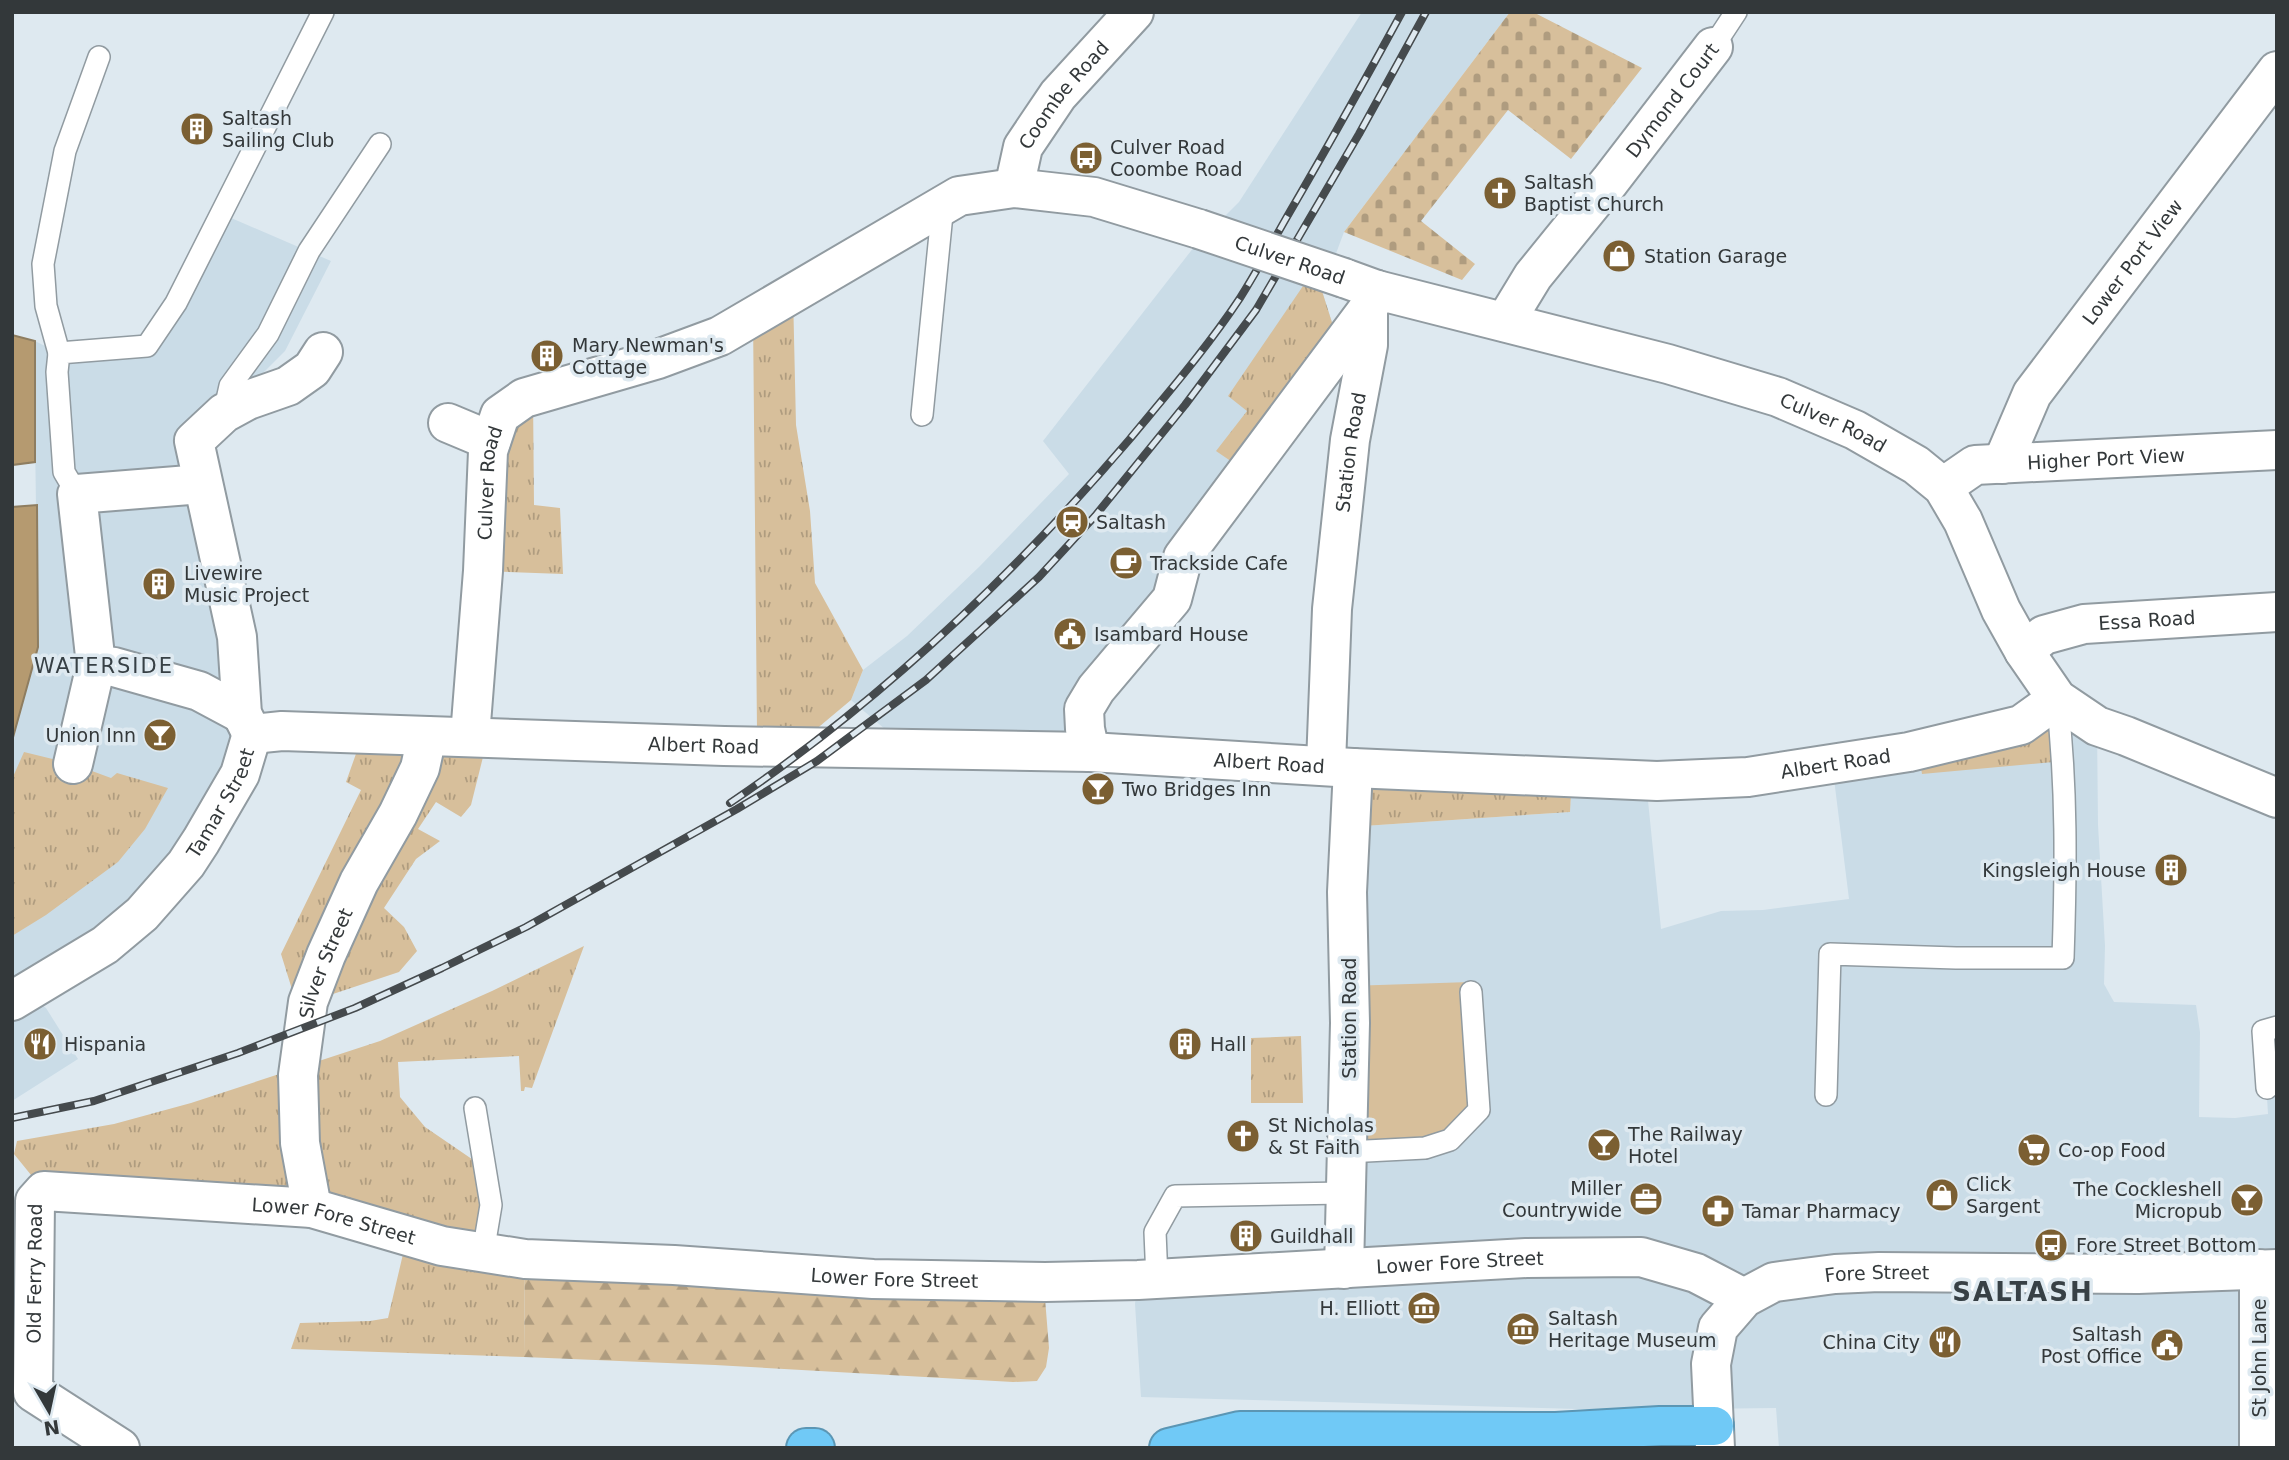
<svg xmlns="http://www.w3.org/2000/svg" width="2289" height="1460" viewBox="0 0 2289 1460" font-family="'DejaVu Sans',sans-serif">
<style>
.built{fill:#cadce7}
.grass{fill:url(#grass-tufts)}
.forest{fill:url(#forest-firs)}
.cemetery{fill:url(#cemetery-stones)}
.garden{fill:#d7bf9b}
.water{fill:#b59a70;stroke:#8e7d60;stroke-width:2}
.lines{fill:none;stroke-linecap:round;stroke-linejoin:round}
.lane-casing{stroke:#919ba1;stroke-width:24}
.street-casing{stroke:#919ba1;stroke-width:42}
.secondary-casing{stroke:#919ba1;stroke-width:42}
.highway-casing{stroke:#5b96b4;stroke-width:42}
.lane{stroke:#fff;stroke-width:21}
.street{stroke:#fff;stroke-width:38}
.secondary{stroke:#fff;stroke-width:38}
.highway{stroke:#70c9f6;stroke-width:38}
.rail-casing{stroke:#454a4d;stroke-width:8}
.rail{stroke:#dee9f0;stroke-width:5;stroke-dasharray:16;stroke-linecap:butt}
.street-bridge-casing{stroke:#919ba1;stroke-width:42;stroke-linecap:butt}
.street-bridge{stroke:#fff;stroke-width:38}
.labels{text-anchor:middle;stroke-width:7;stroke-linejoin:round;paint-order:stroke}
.street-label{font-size:19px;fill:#33383a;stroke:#dee9f0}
.poi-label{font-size:19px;fill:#33383a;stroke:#dee9f0;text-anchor:start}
.neighbourhood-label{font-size:21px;letter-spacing:2px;fill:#374045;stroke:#dee9f0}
.district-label{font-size:26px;font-weight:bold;letter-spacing:2px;fill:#374045;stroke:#dee9f0}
</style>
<defs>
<pattern id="grass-tufts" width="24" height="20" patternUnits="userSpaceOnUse" patternTransform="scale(1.75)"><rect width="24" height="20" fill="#d7bf9b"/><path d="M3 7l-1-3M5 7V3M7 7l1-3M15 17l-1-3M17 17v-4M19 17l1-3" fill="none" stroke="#af9c7f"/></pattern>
<pattern id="forest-firs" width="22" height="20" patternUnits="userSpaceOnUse" patternTransform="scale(1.75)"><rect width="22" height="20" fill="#d7bf9b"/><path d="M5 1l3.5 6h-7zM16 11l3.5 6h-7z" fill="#af9c7f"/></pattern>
<pattern id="cemetery-stones" width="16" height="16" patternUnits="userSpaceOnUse" patternTransform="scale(1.75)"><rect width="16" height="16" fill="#d7bf9b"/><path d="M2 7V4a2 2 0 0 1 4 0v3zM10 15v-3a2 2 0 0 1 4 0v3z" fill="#af9c7f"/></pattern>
</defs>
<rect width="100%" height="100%" fill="#dee9f0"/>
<g class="built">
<polygon points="1362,12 1510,12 1344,232 1322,291 1336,335 1066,732 939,732 886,730 851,700 863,670 907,636 979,567 1069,474 1043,441 1194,247 1239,202"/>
<polygon points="222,214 331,261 285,351 194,442 246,754 186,864 26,994 46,1008 78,1059 12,1101 12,740 38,647 34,366 35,341 59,353 147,346"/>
<polygon points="2097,726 2098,825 2105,946 2104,984 2114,1002 2196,1005 2200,1032 2199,1117 2235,1118 2268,1114 2263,1031 2277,1027 2277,1448 1779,1448 1776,1408 1613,1410 1141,1397 1135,1304 1138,1280 1344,1268 1349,827 1570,812 1572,778 1646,781 1661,929 1721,911 1763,910 1849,899 1832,763"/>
</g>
<g class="grass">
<polygon points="1303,286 1322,291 1336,335 1238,466 1216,451 1247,411 1228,396"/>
<polygon points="793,293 796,425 810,511 815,583 863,670 851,700 814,731 757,730 753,317"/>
<polygon points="533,395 534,505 560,508 563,574 483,571 488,451"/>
<polygon points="2057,699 2064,761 1922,774 1918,750"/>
<polygon points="363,734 488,737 471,805 461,817 436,802 418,829 440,841 416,859 384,908 404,927 417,951 399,972 309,1002 305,1031 281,954 361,790 346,782"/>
<polygon points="24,752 73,764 111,778 117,773 168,788 145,829 118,862 46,915 12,936 12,779"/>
<polygon points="1353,768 1572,778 1570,812 1349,827"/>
<polygon points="584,946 532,1088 525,1087 524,1091 521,1091 519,1056 398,1062 400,1097 425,1127 485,1168 483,1253 525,1259 524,1357 291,1349 300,1323 370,1321 388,1318 407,1237 44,1191 14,1154 17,1141 114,1124 191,1103 380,1041 492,991"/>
<polygon points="1301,1036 1303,1103 1251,1103 1251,1038"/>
</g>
<polygon class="forest" points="525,1259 1044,1286 1049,1348 1046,1367 1037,1381 1013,1382 715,1365 524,1357"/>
<polygon class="cemetery" points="1510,12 1533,12 1642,68 1571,159 1508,110 1421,221 1475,264 1462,280 1344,232"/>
<polygon class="garden" points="1470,982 1479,1110 1450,1140 1347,1152 1349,986"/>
<g class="water">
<polygon points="12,335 35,341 35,462 12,465"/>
<polygon points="37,505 38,647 12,741 12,507"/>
</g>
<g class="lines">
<defs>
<g id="lane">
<polyline points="1713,47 1736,12"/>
<polyline points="59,353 46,306 43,264 65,151 99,57"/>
<polyline points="224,413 230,386 268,334 309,251 380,144"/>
<polyline points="922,415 943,204"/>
<polyline points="77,494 64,472 57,372 59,353 147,346 176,303 323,12"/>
<polyline points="2267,1088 2263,1031 2277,1027"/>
<path d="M1826,1095L1830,954L1956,958H2063C2066,871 2067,786 2057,699"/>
<polyline points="475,1108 491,1205 483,1253"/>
<polyline points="1347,1152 1425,1148 1450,1140 1479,1110 1471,992"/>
<polyline points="1157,1279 1155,1232 1175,1196 1345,1193"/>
</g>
<g id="street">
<path id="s1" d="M1014,188L1023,147L1058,95L1134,12"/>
<path id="s2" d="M1344,278L1377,290L1668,364L1778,397L1855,430L1916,465L1943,487L1963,521L2001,610L2024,651L2057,699L2097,726L2126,736L2277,798"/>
<path id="s3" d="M1505,322L1533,276L1610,181L1713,47"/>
<polyline points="448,423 491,441"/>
<path id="s4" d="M2002,464L2032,394L2277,71"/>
<path id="s5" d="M1943,487L1975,465L2277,450"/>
<path id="s6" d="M2024,651L2044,635L2084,624L2277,612"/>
<polyline points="96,665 114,667 199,691 242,714"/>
<path id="s7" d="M252,734L282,731L724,746L1090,752L1353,768L1657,781L1748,777L1909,752L2021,725L2057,699"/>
<polyline points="252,734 242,714 237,637 194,441 224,413 248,400 288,386 312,369 323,352"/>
<path id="s8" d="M470,736L483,571L488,451L500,415L524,398L658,359L720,336L959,196L1014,188L1094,197L1199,229"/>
<polyline points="1090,752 1085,729 1084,709 1096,689 1172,599 1183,557 1368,309 1377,290"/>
<polyline points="73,764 96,665 77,494 202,484"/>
<path id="s9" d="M1326,764L1332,609L1350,440L1368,345V309"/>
<path id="s10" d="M12,1001L105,945L142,914L186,864L201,841L240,774L252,734"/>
<path id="s11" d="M312,1208L300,1143L298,1075L308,1002L326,955L359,882L398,814L420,768L427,736"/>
<polyline points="1344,1269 1350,1023 1347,892 1353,768"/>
<polyline points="2259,1269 2259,1448"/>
<path id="s12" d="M120,1448L33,1392L35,1201L44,1191L312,1208L442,1246L525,1259L674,1265L873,1279L1045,1282L1138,1280L1526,1258L1641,1257L1696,1273L1744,1298"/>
</g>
<g id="secondary">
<path id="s13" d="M1715,1448L1711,1364L1718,1328L1744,1298L1774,1282L1835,1274L1879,1272L2138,1274L2277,1269"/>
</g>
<g id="highway">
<polyline points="806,1448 815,1448"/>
<polyline points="1169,1448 1240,1431 1556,1432 1660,1426 1714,1426"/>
</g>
</defs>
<use href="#lane" class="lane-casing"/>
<use href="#street" class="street-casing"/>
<use href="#secondary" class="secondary-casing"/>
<use href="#highway" class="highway-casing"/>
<use href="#lane" class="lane"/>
<use href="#street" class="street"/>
<use href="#secondary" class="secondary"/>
<use href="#highway" class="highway"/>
<defs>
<g id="rail">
<path d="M730,803C879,702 1012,577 1129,440C1167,394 1207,348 1240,298C1257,271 1272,243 1288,215C1327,148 1365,80 1402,12"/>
<polyline points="12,1118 94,1101 238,1053 355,1008 442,968 526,927 737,809 817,761 926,680 1039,577 1095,516 1185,405 1256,310 1359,134 1426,12"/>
</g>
</defs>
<use href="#rail" class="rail-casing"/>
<use href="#rail" class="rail"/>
<defs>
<g id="street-bridge">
<path id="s14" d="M1199,229L1344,278"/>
</g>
</defs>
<use href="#street-bridge" class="street-bridge-casing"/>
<use href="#street-bridge" class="street-bridge"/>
</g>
<defs>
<symbol id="building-disc" viewBox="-11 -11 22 22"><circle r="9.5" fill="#7b5f32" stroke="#dee9f0"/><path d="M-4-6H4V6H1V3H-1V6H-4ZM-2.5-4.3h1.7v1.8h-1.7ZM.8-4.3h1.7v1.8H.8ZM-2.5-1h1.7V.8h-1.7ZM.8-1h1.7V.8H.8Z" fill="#fff"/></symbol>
<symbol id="bus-disc" viewBox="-11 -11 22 22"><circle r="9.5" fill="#7b5f32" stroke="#dee9f0"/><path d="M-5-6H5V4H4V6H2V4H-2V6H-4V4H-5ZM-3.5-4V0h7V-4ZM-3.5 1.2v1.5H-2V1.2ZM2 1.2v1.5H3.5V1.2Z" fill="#fff"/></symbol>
<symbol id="church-disc" viewBox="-11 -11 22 22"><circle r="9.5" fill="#7b5f32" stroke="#dee9f0"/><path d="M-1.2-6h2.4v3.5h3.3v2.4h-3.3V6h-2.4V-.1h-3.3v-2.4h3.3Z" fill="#fff"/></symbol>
<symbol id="shop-disc" viewBox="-11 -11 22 22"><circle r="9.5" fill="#7b5f32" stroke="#dee9f0"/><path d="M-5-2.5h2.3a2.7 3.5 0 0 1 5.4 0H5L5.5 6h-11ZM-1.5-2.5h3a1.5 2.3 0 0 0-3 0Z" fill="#fff"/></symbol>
<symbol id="station-disc" viewBox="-11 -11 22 22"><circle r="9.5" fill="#7b5f32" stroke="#dee9f0"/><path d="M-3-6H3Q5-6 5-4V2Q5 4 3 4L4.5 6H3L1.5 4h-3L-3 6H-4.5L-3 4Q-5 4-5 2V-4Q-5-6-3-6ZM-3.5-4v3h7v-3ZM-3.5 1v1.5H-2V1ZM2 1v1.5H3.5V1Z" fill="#fff"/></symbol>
<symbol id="cafe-disc" viewBox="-11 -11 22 22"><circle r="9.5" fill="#7b5f32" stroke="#dee9f0"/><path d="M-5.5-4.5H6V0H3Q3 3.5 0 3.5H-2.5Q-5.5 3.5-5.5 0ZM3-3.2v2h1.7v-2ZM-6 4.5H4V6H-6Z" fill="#fff"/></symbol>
<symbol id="civic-disc" viewBox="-11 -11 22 22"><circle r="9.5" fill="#7b5f32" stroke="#dee9f0"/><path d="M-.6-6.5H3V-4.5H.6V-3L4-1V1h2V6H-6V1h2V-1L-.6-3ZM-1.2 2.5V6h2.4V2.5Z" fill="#fff"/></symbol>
<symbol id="bar-disc" viewBox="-11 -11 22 22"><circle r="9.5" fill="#7b5f32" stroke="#dee9f0"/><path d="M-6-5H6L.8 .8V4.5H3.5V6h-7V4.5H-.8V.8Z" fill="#fff"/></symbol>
<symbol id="restaurant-disc" viewBox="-11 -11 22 22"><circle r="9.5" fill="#7b5f32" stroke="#dee9f0"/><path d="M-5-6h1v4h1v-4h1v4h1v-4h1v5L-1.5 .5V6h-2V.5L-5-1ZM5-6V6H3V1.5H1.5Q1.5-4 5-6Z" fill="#fff"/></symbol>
<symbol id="supermarket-disc" viewBox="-11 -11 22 22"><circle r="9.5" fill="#7b5f32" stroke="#dee9f0"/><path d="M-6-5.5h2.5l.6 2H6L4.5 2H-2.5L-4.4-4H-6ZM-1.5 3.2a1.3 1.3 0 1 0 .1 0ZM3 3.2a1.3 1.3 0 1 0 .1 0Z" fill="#fff"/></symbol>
<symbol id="office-disc" viewBox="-11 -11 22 22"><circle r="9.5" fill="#7b5f32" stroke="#dee9f0"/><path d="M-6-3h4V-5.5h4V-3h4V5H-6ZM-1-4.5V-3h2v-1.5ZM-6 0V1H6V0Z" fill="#fff"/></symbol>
<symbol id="pharmacy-disc" viewBox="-11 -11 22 22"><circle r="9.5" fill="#7b5f32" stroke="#dee9f0"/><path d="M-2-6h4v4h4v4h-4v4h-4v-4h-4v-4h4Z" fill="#fff"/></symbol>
<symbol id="museum-disc" viewBox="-11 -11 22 22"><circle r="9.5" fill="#7b5f32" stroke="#dee9f0"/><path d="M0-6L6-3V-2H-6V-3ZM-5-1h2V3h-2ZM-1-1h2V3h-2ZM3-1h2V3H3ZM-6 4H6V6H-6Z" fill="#fff"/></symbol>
</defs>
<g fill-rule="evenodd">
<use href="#building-disc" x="178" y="110" width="38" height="38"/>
<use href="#bus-disc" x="1067" y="139" width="38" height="38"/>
<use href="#church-disc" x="1481" y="174" width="38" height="38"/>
<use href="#shop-disc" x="1600" y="237" width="38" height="38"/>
<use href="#building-disc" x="528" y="337" width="38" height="38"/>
<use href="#station-disc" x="1053" y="503" width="38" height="38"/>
<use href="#cafe-disc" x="1107" y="544" width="38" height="38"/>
<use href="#building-disc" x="140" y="565" width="38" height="38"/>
<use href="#civic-disc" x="1051" y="615" width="38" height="38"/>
<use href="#bar-disc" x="141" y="716" width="38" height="38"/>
<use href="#bar-disc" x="1079" y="770" width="38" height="38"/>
<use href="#building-disc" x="2152" y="851" width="38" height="38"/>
<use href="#restaurant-disc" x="21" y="1025" width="38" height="38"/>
<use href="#building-disc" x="1166" y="1025" width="38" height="38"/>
<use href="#church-disc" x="1224" y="1117" width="38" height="38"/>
<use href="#bar-disc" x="1585" y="1126" width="38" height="38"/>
<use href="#supermarket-disc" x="2015" y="1131" width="38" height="38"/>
<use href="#shop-disc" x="1923" y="1176" width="38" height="38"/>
<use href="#office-disc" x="1627" y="1180" width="38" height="38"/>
<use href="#bar-disc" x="2228" y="1181" width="38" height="38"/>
<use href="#pharmacy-disc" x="1699" y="1192" width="38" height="38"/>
<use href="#building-disc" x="1227" y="1217" width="38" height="38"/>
<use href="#bus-disc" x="2032" y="1226" width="38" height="38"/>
<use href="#museum-disc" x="1405" y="1289" width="38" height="38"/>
<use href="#museum-disc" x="1504" y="1310" width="38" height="38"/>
<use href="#restaurant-disc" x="1926" y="1323" width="38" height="38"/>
<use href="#civic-disc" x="2148" y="1326" width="38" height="38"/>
</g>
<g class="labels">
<g class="street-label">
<text dy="7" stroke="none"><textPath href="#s1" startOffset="108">Coombe Road</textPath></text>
<text dy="7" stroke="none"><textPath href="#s3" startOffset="278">Dymond Court</textPath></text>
<text dy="7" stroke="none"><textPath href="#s14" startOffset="96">Culver Road</textPath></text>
<text dy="7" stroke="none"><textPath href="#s4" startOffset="242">Lower Port View</textPath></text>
<text dy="7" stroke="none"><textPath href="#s2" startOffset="511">Culver Road</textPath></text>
<text dy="7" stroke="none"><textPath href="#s9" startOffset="313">Station Road</textPath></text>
<text dy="7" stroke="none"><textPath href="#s5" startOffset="170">Higher Port View</textPath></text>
<text dy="7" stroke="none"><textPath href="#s8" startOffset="254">Culver Road</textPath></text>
<text dy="7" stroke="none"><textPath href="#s6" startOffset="130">Essa Road</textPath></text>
<text dy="7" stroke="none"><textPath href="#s7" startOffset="452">Albert Road</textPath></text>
<text dy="7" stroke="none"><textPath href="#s7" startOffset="1018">Albert Road</textPath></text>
<text dy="7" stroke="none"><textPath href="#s7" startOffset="1586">Albert Road</textPath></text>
<text dy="7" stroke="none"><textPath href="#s10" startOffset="294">Tamar Street</textPath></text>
<text dy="7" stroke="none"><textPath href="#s11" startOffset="250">Silver Street</textPath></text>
<text transform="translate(1349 1018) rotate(-90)" y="7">Station Road</text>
<text dy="7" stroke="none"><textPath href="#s12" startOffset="600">Lower Fore Street</textPath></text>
<text dy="7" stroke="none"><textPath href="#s12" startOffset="1732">Lower Fore Street</textPath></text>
<text dy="7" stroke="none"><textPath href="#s12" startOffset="222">Old Ferry Road</textPath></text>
<text dy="7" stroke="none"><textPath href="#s13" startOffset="298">Fore Street</textPath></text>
<text dy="7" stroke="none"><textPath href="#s12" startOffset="1166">Lower Fore Street</textPath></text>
<text transform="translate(2259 1358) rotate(-90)" y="7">St John Lane</text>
</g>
<g class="poi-label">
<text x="222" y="125">Saltash<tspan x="222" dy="22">Sailing Club</tspan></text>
<text x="1110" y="154">Culver Road<tspan x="1110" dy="22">Coombe Road</tspan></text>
<text x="1524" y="189">Saltash<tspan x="1524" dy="22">Baptist Church</tspan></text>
<text x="1644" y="263">Station Garage</text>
<text x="572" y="352">Mary Newman's<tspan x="572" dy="22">Cottage</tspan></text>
<text x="1096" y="529">Saltash</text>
<text x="1150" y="570">Trackside Cafe</text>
<text x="184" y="580">Livewire<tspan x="184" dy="22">Music Project</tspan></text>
<text x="1094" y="641">Isambard House</text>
<text x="136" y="742" text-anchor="end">Union Inn</text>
<text x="1122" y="796">Two Bridges Inn</text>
<text x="2146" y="877" text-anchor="end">Kingsleigh House</text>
<text x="64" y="1051">Hispania</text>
<text x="1210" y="1051">Hall</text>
<text x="1268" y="1132">St Nicholas<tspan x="1268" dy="22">&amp; St Faith</tspan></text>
<text x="1628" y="1141">The Railway<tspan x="1628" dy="22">Hotel</tspan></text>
<text x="2058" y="1157">Co-op Food</text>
<text x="1966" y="1191">Click<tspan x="1966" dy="22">Sargent</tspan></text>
<text x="1622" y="1195" text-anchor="end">Miller<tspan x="1622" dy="22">Countrywide</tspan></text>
<text x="2222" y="1196" text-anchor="end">The Cockleshell<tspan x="2222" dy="22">Micropub</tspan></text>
<text x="1742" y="1218">Tamar Pharmacy</text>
<text x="1270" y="1243">Guildhall</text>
<text x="2076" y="1252">Fore Street Bottom</text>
<text x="1400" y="1315" text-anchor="end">H. Elliott</text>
<text x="1548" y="1325">Saltash<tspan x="1548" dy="22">Heritage Museum</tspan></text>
<text x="2142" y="1341" text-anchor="end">Saltash<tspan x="2142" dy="22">Post Office</tspan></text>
<text x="1920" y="1349" text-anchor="end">China City</text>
</g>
<g class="neighbourhood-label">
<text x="104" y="673">WATERSIDE</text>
</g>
<g class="district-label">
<text x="2023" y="1301">SALTASH</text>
</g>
</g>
<rect width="2289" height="1460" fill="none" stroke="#33383a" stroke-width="28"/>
<g transform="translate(49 1411) rotate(171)" stroke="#dee9f0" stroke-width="5" paint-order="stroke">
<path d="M0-5L12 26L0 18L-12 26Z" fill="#33383a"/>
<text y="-10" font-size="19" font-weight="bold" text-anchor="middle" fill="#33383a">N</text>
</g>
</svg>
